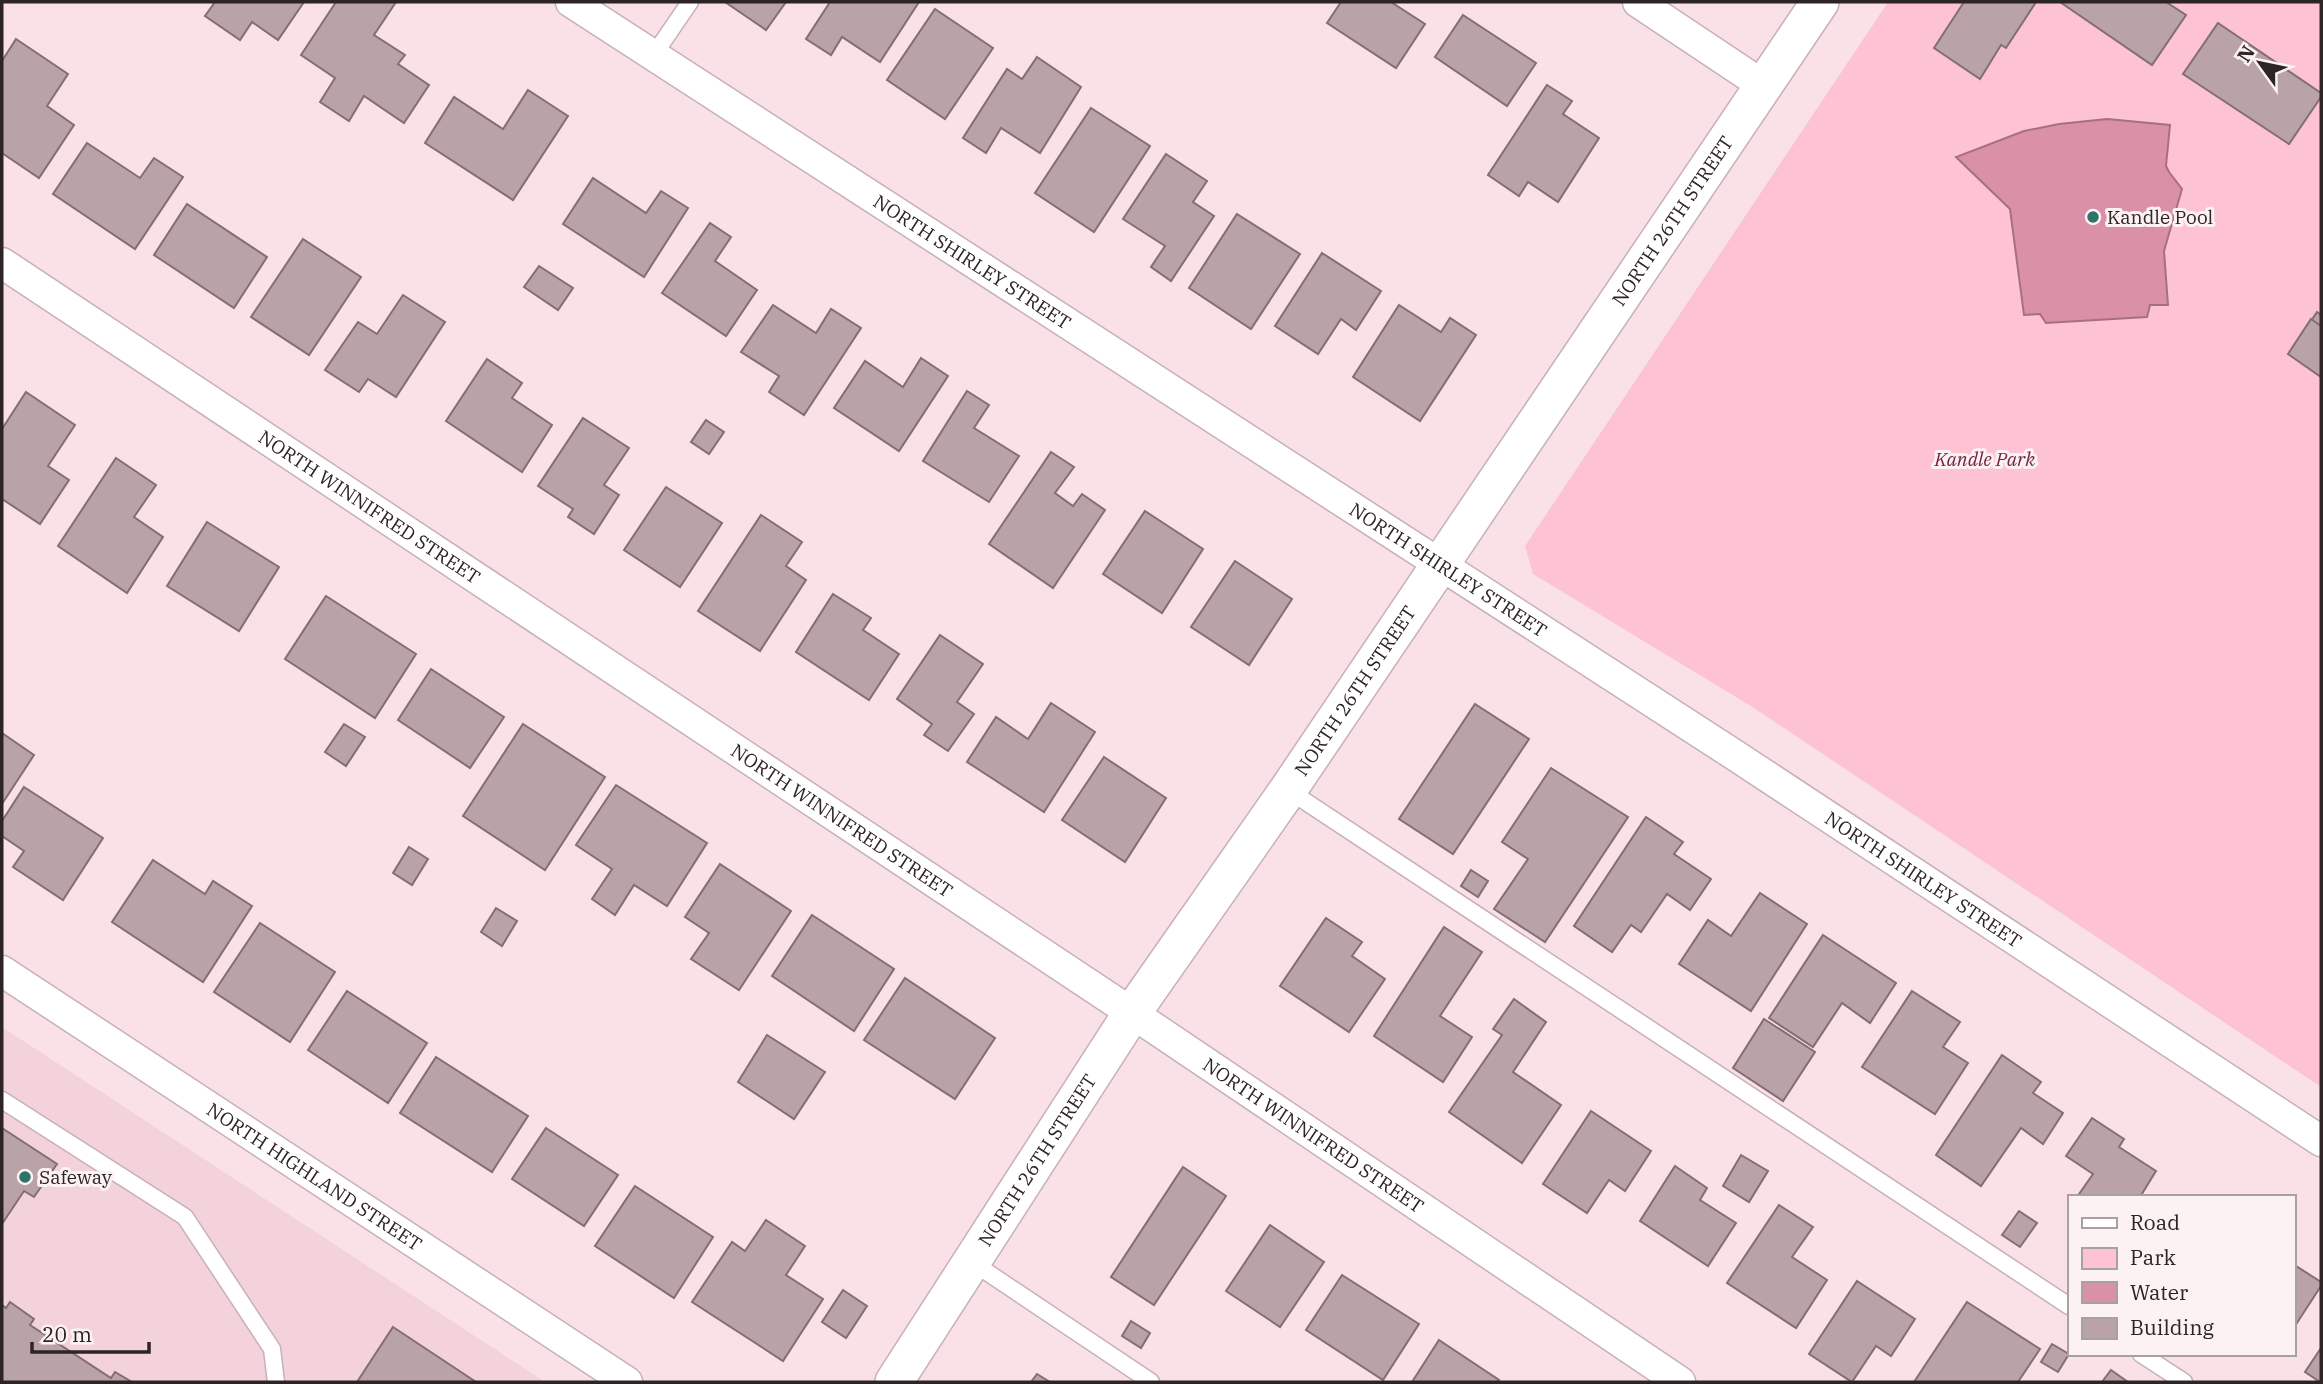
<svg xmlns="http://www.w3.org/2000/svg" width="2323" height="1384" viewBox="0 0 2323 1384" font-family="'IBM Plex Serif',serif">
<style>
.built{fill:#f3d2db}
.green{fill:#fec3d3}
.water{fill:#da90a6;stroke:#a67080;stroke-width:2}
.building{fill:#b9a2a8;stroke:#836e74;stroke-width:2}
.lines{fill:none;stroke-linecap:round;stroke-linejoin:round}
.service-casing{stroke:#c7b0b6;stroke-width:19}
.minor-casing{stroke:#c7b0b6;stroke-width:33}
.tertiary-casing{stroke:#c7b0b6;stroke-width:40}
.service{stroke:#fff;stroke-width:16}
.minor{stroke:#fff;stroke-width:30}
.tertiary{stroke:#fff;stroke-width:37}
.poi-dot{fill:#2e7368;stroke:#fcf2f4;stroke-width:2.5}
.labels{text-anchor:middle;stroke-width:6;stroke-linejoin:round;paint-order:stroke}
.poi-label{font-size:19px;fill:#2d2426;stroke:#fcf2f4;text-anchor:start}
.street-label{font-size:19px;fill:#2d2426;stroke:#fcf2f4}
.park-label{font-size:19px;font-style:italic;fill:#792344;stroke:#fcf2f4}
</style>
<rect width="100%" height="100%" fill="#f9e1e7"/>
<polygon class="built" points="2,1027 545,1382 2,1382"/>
<polygon class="green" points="1888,2 2321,2 2321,1087 1754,708 1533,574 1525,546"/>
<polygon class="water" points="2107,119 2170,125 2166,166 2169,172 2182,189 2164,251 2168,305 2150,305 2147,317 2046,323 2040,314 2024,315 2010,209 1956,157 2024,131 2059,124"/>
<g class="building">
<polygon points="215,2 304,2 278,40 252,22 240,40 205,16"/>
<polygon points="336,2 396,2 374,35 405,55 398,64 429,85 404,123 364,96 349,121 320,102 335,78 301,55"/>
<polygon points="725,2 786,2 766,30"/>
<polygon points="830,2 919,2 880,62 842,37 831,55 806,39"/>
<polygon points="1341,2 1391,2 1425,24 1396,68 1327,23"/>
<polygon points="1964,2 2036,2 2006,48 2001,45 1980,79 1934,48"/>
<polygon points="2060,2 2166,2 2186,15 2152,65"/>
<polygon points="935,9 993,48 945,119 887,80"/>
<polygon points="1463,15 1536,63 1507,106 1435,57"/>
<polygon points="2218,23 2321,93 2321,97 2289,144 2183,74"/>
<polygon points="16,39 68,74 47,106 74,125 39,178 2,153 2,61"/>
<polygon points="1037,57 1081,87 1040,153 1001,128 986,153 963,138 1007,69 1022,79"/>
<polygon points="1547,85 1572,101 1563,114 1599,138 1558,202 1528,182 1519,196 1488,175"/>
<polygon points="528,90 568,116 513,200 425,143 454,97 503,129"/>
<polygon points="1091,108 1150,146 1094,232 1035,193"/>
<polygon points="87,143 140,178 154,158 183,177 135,249 53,194"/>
<polygon points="1166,154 1207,181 1193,202 1214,216 1171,281 1151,267 1165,246 1123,219"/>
<polygon points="593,178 646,213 661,191 688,208 644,277 563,224"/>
<polygon points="187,204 267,257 234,308 154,255"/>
<polygon points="1237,214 1300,254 1251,329 1189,288"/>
<polygon points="710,223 731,237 715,261 757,290 726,336 662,293"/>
<polygon points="303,239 361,277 309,355 251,317"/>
<polygon points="1322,253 1381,291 1356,330 1341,319 1318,354 1275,326"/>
<polygon points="539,266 573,288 558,310 524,287"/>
<polygon points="403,295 445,322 396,397 368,379 359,392 325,370 358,322 377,334"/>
<polygon points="773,305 816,333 831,309 861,328 804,415 769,392 779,376 741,352"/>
<polygon points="1399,305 1441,332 1450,318 1476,335 1420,421 1353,377"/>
<polygon points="2317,312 2321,315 2321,367 2293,348"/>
<polygon points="2311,319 2321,326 2321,377 2288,354"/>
<polygon points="921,358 948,376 899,451 834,408 865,361 903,387"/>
<polygon points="487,359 522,383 512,398 552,425 522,472 446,421"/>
<polygon points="967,391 989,405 974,428 1019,456 989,502 923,461"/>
<polygon points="26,392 75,425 48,466 69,480 40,524 2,499 2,429"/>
<polygon points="583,418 629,448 604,485 619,495 594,534 568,517 573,509 538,486"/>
<polygon points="706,420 724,432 709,454 691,442"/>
<polygon points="1051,452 1074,467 1055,493 1073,506 1082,494 1105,510 1053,588 989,544"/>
<polygon points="116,458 156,485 134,517 163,537 127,593 58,546"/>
<polygon points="666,487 722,523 680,587 624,550"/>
<polygon points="1145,511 1203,549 1162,613 1103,574"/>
<polygon points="761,515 802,542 786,566 806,580 760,651 698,611"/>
<polygon points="207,522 279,567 239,631 167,586"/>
<polygon points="1235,561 1292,599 1249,665 1191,627"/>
<polygon points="833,594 871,618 863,630 899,654 869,700 796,652"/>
<polygon points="326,596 416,654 375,718 285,659"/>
<polygon points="940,635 983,664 957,702 974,714 948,751 924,735 932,724 897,699"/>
<polygon points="431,669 504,717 470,768 398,720"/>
<polygon points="1051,703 1095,732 1044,812 967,762 996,717 1028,739"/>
<polygon points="1475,704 1529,739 1453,854 1399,819"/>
<polygon points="344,724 365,737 346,766 325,752"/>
<polygon points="523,724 605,777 545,870 463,816"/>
<polygon points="2,733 34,755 2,804"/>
<polygon points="1104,757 1166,798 1125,862 1062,820"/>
<polygon points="1551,768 1628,817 1545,942 1494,909 1528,859 1502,842"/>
<polygon points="616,785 707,843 667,906 634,885 615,915 592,899 612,869 576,845"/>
<polygon points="24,787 103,838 63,900 13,867 24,851 2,836 2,821"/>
<polygon points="1646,817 1683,842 1674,854 1711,879 1690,910 1667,894 1641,932 1631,925 1612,952 1574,926"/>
<polygon points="409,847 428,859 412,885 393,873"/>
<polygon points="153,860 205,894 213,881 252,906 203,982 112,922"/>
<polygon points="720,864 791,911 739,990 691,959 709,933 685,917"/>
<polygon points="1471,870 1488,881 1478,897 1461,886"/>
<polygon points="1760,893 1807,924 1751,1011 1679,964 1708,920 1731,936"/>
<polygon points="496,908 517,921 502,946 481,932"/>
<polygon points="812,915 894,969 854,1031 772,976"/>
<polygon points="1326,918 1362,942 1352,956 1385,979 1349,1032 1280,986"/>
<polygon points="260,923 335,972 290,1042 214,992"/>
<polygon points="1444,927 1482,952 1440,1016 1472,1037 1443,1082 1374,1036"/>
<polygon points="1823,935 1896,983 1870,1023 1842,1003 1813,1047 1769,1018"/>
<polygon points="905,978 995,1038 955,1099 864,1040"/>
<polygon points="347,991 427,1043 388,1103 308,1050"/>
<polygon points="1912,991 1960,1022 1943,1047 1968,1063 1935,1114 1862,1067"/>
<polygon points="1514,999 1546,1022 1513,1072 1561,1105 1522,1163 1449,1112 1502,1035 1493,1029"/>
<polygon points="1764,1019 1815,1052 1783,1101 1733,1068"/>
<polygon points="767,1035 825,1072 794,1119 738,1082"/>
<polygon points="2002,1055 2041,1082 2033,1093 2063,1113 2043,1144 2021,1128 1981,1186 1936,1155"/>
<polygon points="436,1057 528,1116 492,1172 400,1113"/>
<polygon points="1591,1111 1651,1151 1625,1191 1609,1180 1587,1213 1543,1184"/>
<polygon points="2092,1118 2124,1139 2119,1147 2156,1171 2140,1197 2077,1197 2093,1174 2066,1156"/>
<polygon points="2,1128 57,1164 34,1197 24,1191 2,1224"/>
<polygon points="546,1128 618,1175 584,1226 512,1179"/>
<polygon points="1741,1155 1768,1171 1749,1202 1723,1186"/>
<polygon points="1675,1166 1707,1188 1700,1200 1736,1223 1708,1266 1640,1221"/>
<polygon points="1183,1167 1226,1196 1154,1305 1111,1277"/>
<polygon points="635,1186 713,1237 674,1298 595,1246"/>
<polygon points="1779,1205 1813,1227 1792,1257 1827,1280 1796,1328 1727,1283"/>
<polygon points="2019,1211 2037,1223 2020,1247 2002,1235"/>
<polygon points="766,1220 805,1246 786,1275 823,1299 783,1361 692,1302 732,1242 745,1251"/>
<polygon points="1270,1225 1324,1262 1280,1327 1226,1291"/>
<polygon points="2293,1264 2321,1282 2321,1286 2293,1329"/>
<polygon points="1342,1275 1419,1324 1383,1380 1306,1330"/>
<polygon points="1857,1281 1915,1319 1891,1356 1876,1346 1852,1382 1809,1354"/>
<polygon points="843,1290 867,1306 846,1338 822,1322"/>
<polygon points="10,1302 34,1319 30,1325 111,1378 115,1372 132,1382 2,1382 2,1305 6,1308"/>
<polygon points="1967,1302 2040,1349 2018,1382 1914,1382"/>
<polygon points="1131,1321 1150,1333 1141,1348 1122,1336"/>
<polygon points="393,1327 476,1382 357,1382"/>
<polygon points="1439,1340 1499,1380 1497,1382 1412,1382"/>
<polygon points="2052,1344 2069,1354 2058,1372 2041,1362"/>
<polygon points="2321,1348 2321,1382 2320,1382 2305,1372"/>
<polygon points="2111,1370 2128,1382 2102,1382"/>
<polygon points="1037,1374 1050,1382 1031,1382"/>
</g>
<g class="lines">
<defs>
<g id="service">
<polyline points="653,56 690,2"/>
<polyline points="1288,790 2069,1306"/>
<polyline points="2,1100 185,1217 272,1349 276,1382"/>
<polyline points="972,1262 1151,1382"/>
<polyline points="2141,1354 2184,1382"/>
</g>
<g id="minor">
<path id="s1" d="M571,2L1730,752L2321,1141"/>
<polyline points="1638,2 1764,86"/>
<path id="s2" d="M2,263L1132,1013L1680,1382"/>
<path id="s3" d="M2,971L627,1382"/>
</g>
<g id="tertiary">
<path id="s4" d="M894,1382L1132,1013L1288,790L1820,2"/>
</g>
</defs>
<use href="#service" class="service-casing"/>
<use href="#minor" class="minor-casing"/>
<use href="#tertiary" class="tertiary-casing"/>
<use href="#service" class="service"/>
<use href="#minor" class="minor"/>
<use href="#tertiary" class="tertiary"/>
</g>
<g class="poi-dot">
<circle cx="2093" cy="217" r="7"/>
<circle cx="25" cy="1177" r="7"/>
</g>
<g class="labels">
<g class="poi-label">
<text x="2107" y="224">Kandle Pool</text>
<text x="39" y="1184">Safeway</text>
</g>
<g class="street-label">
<text dy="7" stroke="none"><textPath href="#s4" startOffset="1398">NORTH 26TH STREET</textPath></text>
<text dy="7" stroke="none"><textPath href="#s1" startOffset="478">NORTH SHIRLEY STREET</textPath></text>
<text dy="7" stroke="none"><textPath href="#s2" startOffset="441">NORTH WINNIFRED STREET</textPath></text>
<text dy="7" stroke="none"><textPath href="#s1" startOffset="1045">NORTH SHIRLEY STREET</textPath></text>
<text dy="7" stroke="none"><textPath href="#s4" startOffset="831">NORTH 26TH STREET</textPath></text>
<text dy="7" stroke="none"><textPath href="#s2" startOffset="1008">NORTH WINNIFRED STREET</textPath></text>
<text dy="7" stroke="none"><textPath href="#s1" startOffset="1612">NORTH SHIRLEY STREET</textPath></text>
<text dy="7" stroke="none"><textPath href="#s2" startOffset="1575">NORTH WINNIFRED STREET</textPath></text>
<text dy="7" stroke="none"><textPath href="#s4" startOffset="264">NORTH 26TH STREET</textPath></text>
<text dy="7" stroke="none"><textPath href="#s3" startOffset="374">NORTH HIGHLAND STREET</textPath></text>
</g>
<g class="park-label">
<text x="1985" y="466">Kandle Park</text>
</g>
</g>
<rect width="2323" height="1384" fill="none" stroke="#2d2426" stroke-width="7"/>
<rect x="2068" y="1195" width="228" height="161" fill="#fcf2f4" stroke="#a9a0a2" stroke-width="2"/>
<rect x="2082" y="1218" width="35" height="10" fill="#ffffff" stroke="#a9a0a2" stroke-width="2"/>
<text x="2130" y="1230" font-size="21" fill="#2d2426">Road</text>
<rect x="2082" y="1248" width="35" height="21" fill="#fec3d3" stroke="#a9a0a2" stroke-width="2"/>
<text x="2130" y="1265" font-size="21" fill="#2d2426">Park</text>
<rect x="2082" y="1282" width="35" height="21" fill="#da90a6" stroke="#a9a0a2" stroke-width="2"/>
<text x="2130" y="1300" font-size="21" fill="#2d2426">Water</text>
<rect x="2082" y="1318" width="35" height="21" fill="#b9a2a8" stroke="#a9a0a2" stroke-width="2"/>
<text x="2130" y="1335" font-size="21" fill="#2d2426">Building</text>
<g transform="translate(2260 63) rotate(303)" stroke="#fcf2f4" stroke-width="5" paint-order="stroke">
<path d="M0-5L12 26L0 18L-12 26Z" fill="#2d2426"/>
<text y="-10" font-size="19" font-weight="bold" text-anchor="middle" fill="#2d2426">N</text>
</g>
<path d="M32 1342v10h117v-10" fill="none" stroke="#2d2426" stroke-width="3.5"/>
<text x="42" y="1342" font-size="21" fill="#2d2426" stroke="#fcf2f4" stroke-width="5" paint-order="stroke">20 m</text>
</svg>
